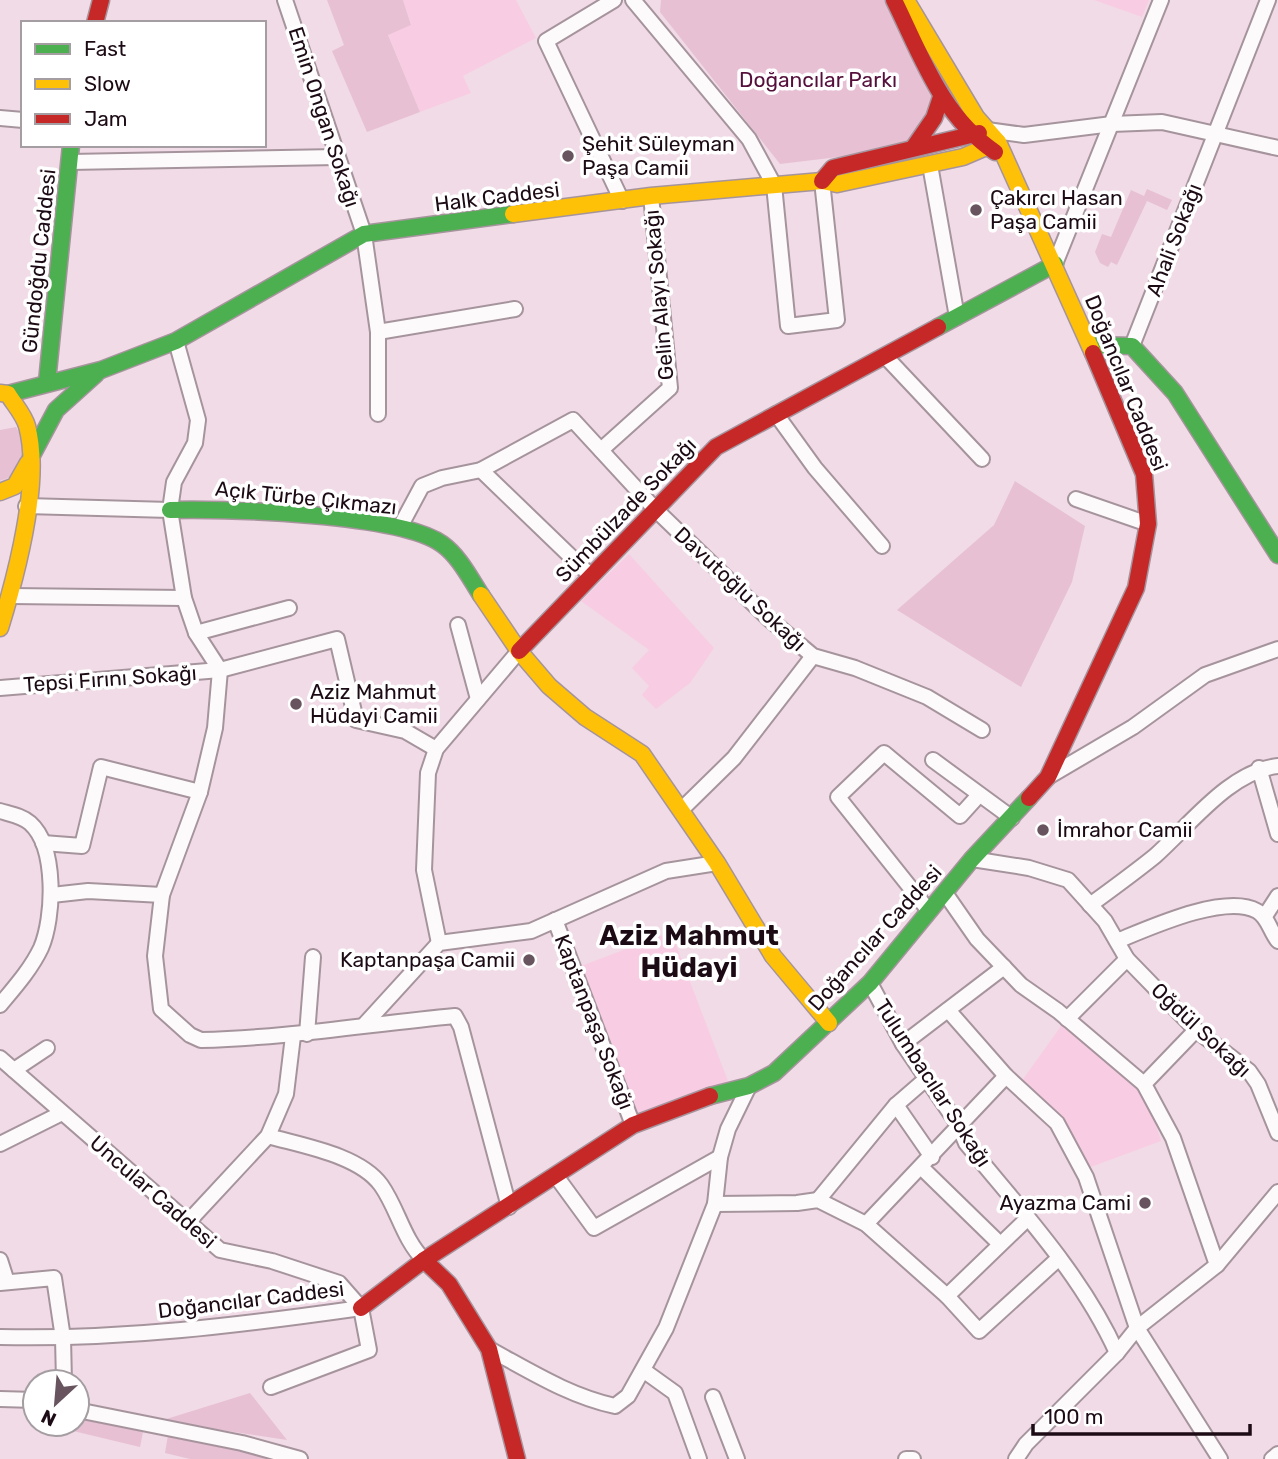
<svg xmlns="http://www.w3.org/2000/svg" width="1278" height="1459" viewBox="0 0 1278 1459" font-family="Rubik,sans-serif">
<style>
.built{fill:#f8cde3}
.green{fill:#e7c0d4}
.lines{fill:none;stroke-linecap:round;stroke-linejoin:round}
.street-casing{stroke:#a6949d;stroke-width:18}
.fast-casing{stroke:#a6949d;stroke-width:19}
.slow-casing{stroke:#a6949d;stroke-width:19}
.jam-casing{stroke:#a6949d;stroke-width:19}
.street{stroke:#fdfafb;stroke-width:14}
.fast{stroke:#4caf50;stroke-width:16}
.slow{stroke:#ffc107;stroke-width:16}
.jam{stroke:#c62828;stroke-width:16}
.poi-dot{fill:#67545e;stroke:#fff;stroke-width:2.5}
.labels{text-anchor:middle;stroke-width:7;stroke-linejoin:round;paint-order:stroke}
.park-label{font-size:21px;fill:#550f3b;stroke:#fff}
.street-label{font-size:21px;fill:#1c0b15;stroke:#fff}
.poi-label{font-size:21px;fill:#1c0b15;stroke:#fff;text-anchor:start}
.district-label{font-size:28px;font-weight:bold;fill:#1c0b15;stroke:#fff}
</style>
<rect width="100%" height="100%" fill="#f1dbe6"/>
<g class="built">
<polygon points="403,0 516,0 536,38 463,76 471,93 420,112 388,34 411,24"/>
<polygon points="1094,0 1149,0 1142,17"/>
<polygon points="629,554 714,648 690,683 656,709 642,695 649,686 632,668 649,650 581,601"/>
<polygon points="671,932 728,1081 637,1115 581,966"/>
<polygon points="1064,1022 1146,1093 1161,1141 1088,1168 1065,1120 1021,1082"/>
</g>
<g class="green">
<polygon points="327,0 403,0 411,25 388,35 420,112 367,132 332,51 344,45"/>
<polygon points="661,0 898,0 954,97 945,118 930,136 863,154 780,164 660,12"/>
<polygon points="1147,189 1172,200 1167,210 1147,201 1117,265 1111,262 1108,267 1100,263 1095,252 1102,234 1111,237 1131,190 1144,196"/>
<path d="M16,427C27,446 24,456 16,475L0,481V430Z"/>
<polygon points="1015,481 1085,526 1072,582 1021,687 897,610 994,525"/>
<polygon points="250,1393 287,1440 160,1421"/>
<polygon points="77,1416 143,1432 140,1447 44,1424 77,1424"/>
<polygon points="168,1435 284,1459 190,1459 165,1453"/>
</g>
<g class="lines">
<defs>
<g id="street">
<polyline points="285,0 364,234 378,332 378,414"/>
<polyline points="614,0 546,41 622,201"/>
<polyline points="633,0 749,139 774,185 788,326 837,320 822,181"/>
<polyline points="0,118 23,120"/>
<polyline points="987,130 1024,135 1112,124 1162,122 1278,148"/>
<polyline points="70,162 337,157"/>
<polyline points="930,165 957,317"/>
<polyline points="1055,264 1161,0"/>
<polyline points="378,332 515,309"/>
<path d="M176,341L198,420L195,443L174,482L170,510L184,598L196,633L220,670L215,728L200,792L162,895L155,956L161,1009L190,1035L201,1040C286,1038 370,1024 455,1016L461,1027L509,1207"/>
<polyline points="1132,346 1268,0"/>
<polyline points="885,356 982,459"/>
<polyline points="776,414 815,468 882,546"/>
<polyline points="601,450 670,388 651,196"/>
<polyline points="481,470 591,576"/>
<polyline points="1076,499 1148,524"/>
<polyline points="26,506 170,510"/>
<polyline points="400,527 422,486 442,478 481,470 573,420 655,509 768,618 813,656 855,668 927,697 982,730"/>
<polyline points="11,596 184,598"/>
<polyline points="458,625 478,699"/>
<polyline points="196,633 289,608"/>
<polyline points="0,688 220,670 337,639 356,720 405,731 436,749"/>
<polyline points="933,760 1012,818"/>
<polyline points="1259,768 1278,834"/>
<polyline points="1048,777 1133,727 1205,675 1278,649"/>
<polyline points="681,810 734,758 813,656"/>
<path d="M0,811C10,814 22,816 30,823C57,847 54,918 41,948C31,969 15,987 0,1005"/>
<polyline points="43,843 82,846 101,767 200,792"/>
<polyline points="972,859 1029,868 1068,880 1105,921 1127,959 1196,1030 1249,1071 1258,1084 1278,1133"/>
<polyline points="945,893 977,939 1021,985 1058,1011 1144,1084"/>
<polyline points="52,895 88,891 162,895"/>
<path d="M1090,905C1112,889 1134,873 1155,856C1190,825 1230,771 1278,766"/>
<polyline points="929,911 838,797 884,753 960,816 979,795"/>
<polyline points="1265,916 1278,896"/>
<polyline points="555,920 633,1125"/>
<path d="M1117,941C1149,928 1225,893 1257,911C1268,917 1270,931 1278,941"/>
<polyline points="439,943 424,870 428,773 436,749 519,651"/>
<path d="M870,983L903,1044L959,1126L966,1143C1020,1209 1082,1275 1117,1353"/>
<polyline points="948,1010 1006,1076 1057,1123 1086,1177 1137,1328 1220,1459"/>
<polyline points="1067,1019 1127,959"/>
<polyline points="365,1024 439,943 531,931 666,871 717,863"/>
<polyline points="1196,1030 1144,1084 1173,1138 1217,1265"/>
<polyline points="307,1034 313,957"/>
<polyline points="903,1044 1004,967"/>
<polyline points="0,1058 220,1250 272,1261 339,1283 361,1308"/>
<polyline points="14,1070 47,1048"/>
<polyline points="896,1105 932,1157"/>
<path d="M268,1136C303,1146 359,1155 381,1185C398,1209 403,1239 424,1260"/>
<polyline points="0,1144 62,1113"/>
<polyline points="922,1168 1000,1244"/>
<polyline points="556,1176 594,1228 720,1157"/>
<polyline points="818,1200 896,1105 926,1079"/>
<polyline points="715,1204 797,1203 818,1200 866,1224 947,1296 1028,1218"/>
<polyline points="188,1222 268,1136 286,1094 293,1036"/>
<polyline points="866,1224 1006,1076"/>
<polyline points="0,1260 7,1282"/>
<polyline points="0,1283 54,1278 63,1338 64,1382"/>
<polyline points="947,1296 979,1331 1059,1258"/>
<path d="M0,1337C122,1340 241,1325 361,1308"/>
<path d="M489,1349C530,1371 569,1396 615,1406L628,1396L666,1328L715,1204L720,1157L728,1129L749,1086"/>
<polyline points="643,1370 675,1393 699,1459"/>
<polyline points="271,1387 369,1350 361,1308"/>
<polyline points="713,1397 737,1459"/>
<polyline points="0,1399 35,1400"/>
<polyline points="77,1410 242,1443 300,1459"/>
<polyline points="906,1459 913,1459"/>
<polyline points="1016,1459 1026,1444 1117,1353 1137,1328 1217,1265 1278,1192"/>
<polyline points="1272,1459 1278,1454"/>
</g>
<g id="fast">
<polyline points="938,327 1055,264"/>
<polyline points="1090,345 1132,346 1175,393 1278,555"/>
<polyline points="47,382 71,145"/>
<polyline points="8,394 101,370 176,341 364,234 513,214"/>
<polyline points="31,457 56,410 96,374"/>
<path d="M170,510C226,509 399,513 442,544C459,556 470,578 481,595"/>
<polyline points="710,1096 749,1086 774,1073 870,983 972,859 1029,798"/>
</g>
<g id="slow">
<polyline points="906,0 976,117 998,142 1093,353"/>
<polyline points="513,214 651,196 822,181 837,184 963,157 998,142"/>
<path d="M0,393L8,394C14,404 24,415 27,426C42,479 16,576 0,628"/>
<polyline points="0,492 15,486 28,463"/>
<polyline points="481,595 519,651 549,686 585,717 642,754 717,863 773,956 829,1023"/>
</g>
<g id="jam">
<path d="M894,0C922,57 941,115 995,152"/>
<polyline points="95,23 101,0"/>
<polyline points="914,147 934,118 941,97"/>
<polyline points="822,181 833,168 979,133"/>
<polyline points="519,651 716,447 938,327"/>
<polyline points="1029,798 1048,777 1136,588 1148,524 1144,474 1093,353"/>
<polyline points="424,1260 449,1284 489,1349 517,1459"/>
<polyline points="361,1308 424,1260 633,1125 710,1096"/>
</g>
</defs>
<use href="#street" class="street-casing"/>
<use href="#fast" class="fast-casing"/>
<use href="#slow" class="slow-casing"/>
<use href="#jam" class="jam-casing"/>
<use href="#street" class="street"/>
<use href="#fast" class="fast"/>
<use href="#slow" class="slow"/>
<use href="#jam" class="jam"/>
</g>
<g class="poi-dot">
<circle cx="568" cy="156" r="7"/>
<circle cx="976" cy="210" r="7"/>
<circle cx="296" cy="704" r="7"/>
<circle cx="1043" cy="830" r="7"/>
<circle cx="529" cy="960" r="7"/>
<circle cx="1145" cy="1203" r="7"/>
</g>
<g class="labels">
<g class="park-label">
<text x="818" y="87">Doğancılar Parkı</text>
</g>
<g class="street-label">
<text transform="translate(324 117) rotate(72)" y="7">Emin Ongan Sokağı</text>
<text transform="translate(497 197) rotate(-7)" y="7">Halk Caddesi</text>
<text transform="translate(1174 240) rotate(-69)" y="7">Ahali Sokağı</text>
<text transform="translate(39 261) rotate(-84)" y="7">Gündoğdu Caddesi</text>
<text transform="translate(659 295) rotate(-95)" y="7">Gelin Alayı Sokağı</text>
<text transform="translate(1126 383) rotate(68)" y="7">Doğancılar Caddesi</text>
<text transform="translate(306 498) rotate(6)" y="7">Açık Türbe Çıkmazı</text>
<text transform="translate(626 510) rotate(-46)" y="7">Sümbülzade Sokağı</text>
<text transform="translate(740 589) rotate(43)" y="7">Davutoğlu Sokağı</text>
<text transform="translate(110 679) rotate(-4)" y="7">Tepsi Fırını Sokağı</text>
<text transform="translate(875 938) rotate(-48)" y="7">Doğancılar Caddesi</text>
<text transform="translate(594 1022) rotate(69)" y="7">Kaptanpaşa Sokağı</text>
<text transform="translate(1201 1030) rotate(43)" y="7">Oğdül Sokağı</text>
<text transform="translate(933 1083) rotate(57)" y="7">Tulumbacılar Sokağı</text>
<text transform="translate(153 1192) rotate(41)" y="7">Uncular Caddesi</text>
<text transform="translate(251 1300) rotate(-7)" y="7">Doğancılar Caddesi</text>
</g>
<g class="poi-label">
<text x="582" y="151">Şehit Süleyman<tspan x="582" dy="24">Paşa Camii</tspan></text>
<text x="990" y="205">Çakırcı Hasan<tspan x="990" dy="24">Paşa Camii</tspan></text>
<text x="310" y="699">Aziz Mahmut<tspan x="310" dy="24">Hüdayi Camii</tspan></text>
<text x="1057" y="837">İmrahor Camii</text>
<text x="515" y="967" text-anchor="end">Kaptanpaşa Camii</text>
<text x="1131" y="1210" text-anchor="end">Ayazma Cami</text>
</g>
<g class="district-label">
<text x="689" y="945">Aziz Mahmut<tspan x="689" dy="32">Hüdayi</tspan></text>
</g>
</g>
<rect x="21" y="21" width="245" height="126" fill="#ffffff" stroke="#a49da1" stroke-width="2"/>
<rect x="35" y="44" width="35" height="10" fill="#4caf50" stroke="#a49da1" stroke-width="2"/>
<text x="84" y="56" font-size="21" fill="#1c0b15">Fast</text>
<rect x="35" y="79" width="35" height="10" fill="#ffc107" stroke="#a49da1" stroke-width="2"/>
<text x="84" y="91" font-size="21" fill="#1c0b15">Slow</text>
<rect x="35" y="114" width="35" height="10" fill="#c62828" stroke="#a49da1" stroke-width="2"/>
<text x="84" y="126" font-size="21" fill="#1c0b15">Jam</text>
<g transform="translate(56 1403) rotate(206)"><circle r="33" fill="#ffffff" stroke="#a49da1" stroke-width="2"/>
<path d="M0-5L12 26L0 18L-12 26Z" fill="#67545e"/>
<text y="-10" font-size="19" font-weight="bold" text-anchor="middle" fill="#1c0b15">N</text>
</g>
<path d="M1033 1424v10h217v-10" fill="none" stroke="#1c0b15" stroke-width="3.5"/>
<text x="1044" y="1424" font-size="21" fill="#1c0b15" stroke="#ffffff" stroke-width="5" paint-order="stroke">100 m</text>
</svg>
